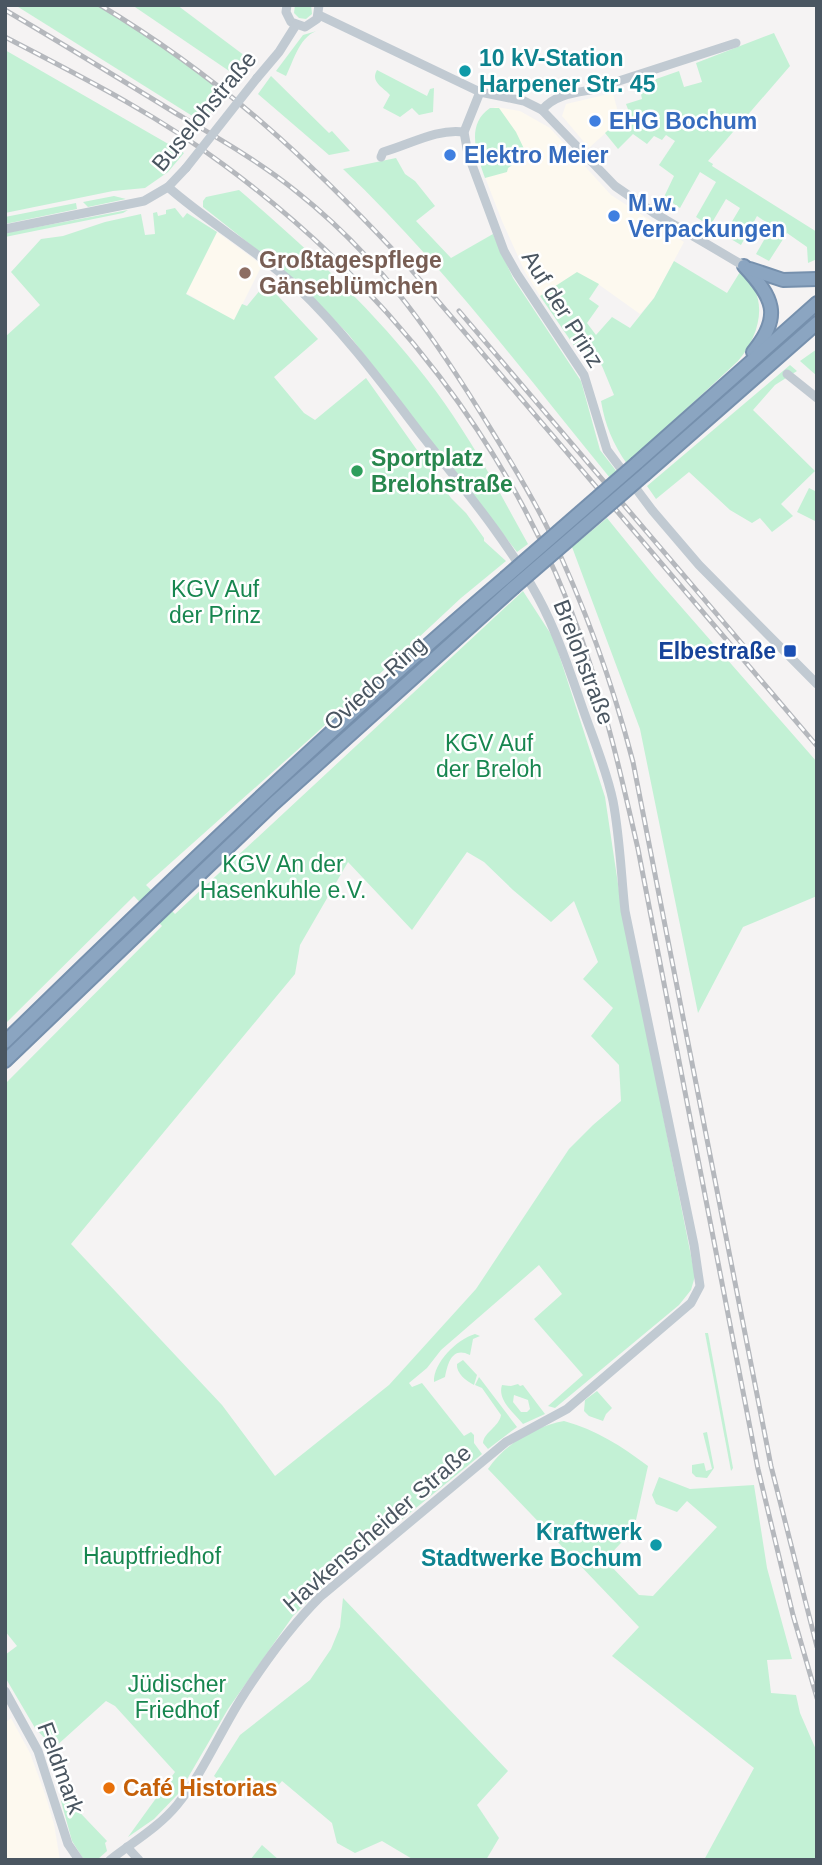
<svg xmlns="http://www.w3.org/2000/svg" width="822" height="1865" viewBox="0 0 822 1865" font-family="Helvetica,sans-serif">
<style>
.commercial{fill:#fdf9ef}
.green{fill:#c3f1d5;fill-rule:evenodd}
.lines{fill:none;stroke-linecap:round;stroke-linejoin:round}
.highway-casing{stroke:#7690ad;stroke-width:16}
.minor{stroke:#c1cad2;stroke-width:9}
.highway{stroke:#8ba5c1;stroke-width:12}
.rail-casing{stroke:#b5b8bd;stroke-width:5}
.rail{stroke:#fff;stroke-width:2.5;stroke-dasharray:8;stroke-linecap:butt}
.highway-bridge-casing{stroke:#7690ad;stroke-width:16;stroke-linecap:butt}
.minor-bridge{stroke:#c1cad2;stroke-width:9}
.highway-bridge{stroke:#8ba5c1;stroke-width:12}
.culture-dot{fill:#0f9aa8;stroke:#fff;stroke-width:2.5}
.shop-dot{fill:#3f7fe0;stroke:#fff;stroke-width:2.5}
.education-dot{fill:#8d6e63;stroke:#fff;stroke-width:2.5}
.leisure-dot{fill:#2e9e5b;stroke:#fff;stroke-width:2.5}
.transit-dot{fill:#1a4fb4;stroke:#fff;stroke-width:2.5}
.food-dot{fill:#e8710a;stroke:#fff;stroke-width:2.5}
.labels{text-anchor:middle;stroke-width:5;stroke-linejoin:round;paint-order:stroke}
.culture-label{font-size:23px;font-weight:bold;fill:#0d838f;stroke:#fff;text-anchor:start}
.street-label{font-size:23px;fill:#4a5661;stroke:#fff}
.shop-label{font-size:23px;font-weight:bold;fill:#366cbe;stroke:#fff;text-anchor:start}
.education-label{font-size:23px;font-weight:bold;fill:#785e54;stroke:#fff;text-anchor:start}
.leisure-label{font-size:23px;font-weight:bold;fill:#27864d;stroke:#fff;text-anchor:start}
.park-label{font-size:23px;fill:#17864f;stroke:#fff}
.transit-label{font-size:23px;font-weight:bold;fill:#164399;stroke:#fff;text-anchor:end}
.food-label{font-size:23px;font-weight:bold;fill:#c56008;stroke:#fff;text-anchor:start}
</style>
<rect width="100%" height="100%" fill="#f5f3f3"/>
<g class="commercial">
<polygon points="613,93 620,120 589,148 562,116 566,104"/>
<polygon points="496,107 520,111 550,128 611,195 684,242 654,298 640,314 598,284 540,296 525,272 502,221 476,154 475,138 479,120 487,110"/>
<polygon points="217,232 262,265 234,321 186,293"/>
<polygon points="11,1718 30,1753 45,1794 54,1824 60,1860 5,1860 5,1723"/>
</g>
<g class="green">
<polygon points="15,5 100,5 185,60 210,78 226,96 202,122"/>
<polygon points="132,5 177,5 253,62 238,77"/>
<polygon points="295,5 311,5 312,14 306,19 299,18 294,13"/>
<path d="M320,30C300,34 294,60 286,76L276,71L303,35Z"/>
<polygon points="774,33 790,66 708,161 713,164 712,166 817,232 817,259 808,263 807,247 787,233 769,261 756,254 772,226 757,216 741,245 724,235 740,208 726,199 710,226 696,217 716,182 700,172 680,208 664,197 674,176 659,165 675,141 666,135 662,140 654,136 647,144 633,134 618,149 605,133 629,112 626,104 642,99 639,85 679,71 684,87 702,82 696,63"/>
<polygon points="5,50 184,153 168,172 145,188 113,191 5,213"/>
<path d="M377,70L427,96L430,89L434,88L433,112L419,115L412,108L400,117L383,108L390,95C383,87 370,82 377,70Z"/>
<polygon points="271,76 329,133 332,131 350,151 329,155 258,94"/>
<path d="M490,108H499L516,132L527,155L508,168L507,172L485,178C477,155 465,125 490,108Z"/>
<path d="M396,158L405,174L415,181L435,206L416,221L451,258L493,234L513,278L581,381L600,450L617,472L610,478C524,373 442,263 343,169Z"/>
<path d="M239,190C325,264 411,344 470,442C491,475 509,510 528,544L517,552L349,335L299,283L203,207V201L206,197Z"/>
<polygon points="114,196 126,199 88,207 83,202"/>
<polygon points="76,203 77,209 5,224 5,217"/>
<path d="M175,208L183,218L187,213L217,232L186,294L234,320L242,304L247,306L266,283L318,339L274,377L304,413L315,420L366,378L451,498L466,513L484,538V541L506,561L461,598L313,736L146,885L175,914L523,591L554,639L605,797L621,904L695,1276L691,1290L679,1305L555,1408L548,1406L583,1375L534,1319L562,1294L539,1265L441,1350L427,1368L409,1383L412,1387L422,1383L464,1436L471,1432L474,1435V1443L482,1454L334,1575L293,1616L228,1709L179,1793L154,1819L128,1837L175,1772L115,1706L106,1701L54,1748L35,1728L5,1677V1655L17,1646L5,1631V1084L162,926L134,896L5,1024V337L40,305L11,272L41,239L63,236L105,222L141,214L145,235L155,234L153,213L157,212L158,216L166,214V210ZM467,852L484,862L513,890L551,922L574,901L598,962L583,979L613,1008L591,1036L619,1065L621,1101L593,1125L569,1149L476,1289L389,1385L275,1476L222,1405L71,1244L295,974L300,945L348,862L412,930Z"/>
<polygon points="128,210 123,213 5,237 5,233"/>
<path d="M674,261L727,293L740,272C771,295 760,336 738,361L627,464C613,444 605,425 601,401L614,395L602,366L599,362L595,364L583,345L577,350L540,296L577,272L599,284L589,299L599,306L587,323L596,335L612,317L630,328L654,298Z"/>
<polygon points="817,349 817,376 800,361"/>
<polygon points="790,365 797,371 775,385 753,410 815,471 781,504 793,516 772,532 760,518 752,523 730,510 689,472 656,499 647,486"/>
<polygon points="809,488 817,492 817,522 797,512"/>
<polygon points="607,518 655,577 817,762 817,896 743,927 698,1013 640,729 572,547"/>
<polygon points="705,1333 708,1333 733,1468 731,1471"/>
<path d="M475,1334L480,1336L473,1339L470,1355C452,1346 448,1363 445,1377L434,1382C433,1363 457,1339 475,1334Z"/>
<path d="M463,1360L477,1375L474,1385C466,1381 456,1373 457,1364Z"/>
<path d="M479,1377L517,1427L488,1449L483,1443C484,1432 499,1427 501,1415L482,1388L475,1385Z"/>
<path d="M518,1384L520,1386L523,1385L545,1414L523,1424C514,1413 497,1400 502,1385L511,1386ZM514,1395L528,1400L530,1409L527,1412H521L513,1402Z"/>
<polygon points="597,1391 612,1408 606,1414 603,1421 589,1416 584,1411 585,1400"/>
<path d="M564,1421C597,1430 621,1446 648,1466L634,1529L605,1560L639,1595L653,1596L717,1527L687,1501L677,1512L656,1504L652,1495L659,1477L690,1489L754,1485L767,1568L792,1659L767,1660L771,1693L796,1695L800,1713L817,1752V1860H704L754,1768L612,1656L639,1627L488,1469C505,1444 535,1426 564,1421Z"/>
<polygon points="707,1432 714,1468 707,1478 696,1477 692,1473 692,1465 704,1463 706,1471 712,1469 703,1433"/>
<polygon points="343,1598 508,1771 477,1805 499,1838 486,1860 414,1860 382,1841 355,1853 337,1843 332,1823 282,1781 272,1793 250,1776 235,1794 214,1776 240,1735 310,1680 331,1649 340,1627"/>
<polygon points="66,1798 107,1841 105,1843 107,1851 98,1859 84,1860 72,1841 61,1801"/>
<polygon points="262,1845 279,1860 250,1860"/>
</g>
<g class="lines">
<defs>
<g id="highway">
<path d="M744,266C773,297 783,316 753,352"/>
<polyline points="750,269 783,280 817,279"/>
<polyline points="637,463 817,303"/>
<polyline points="645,474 817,323"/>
<path d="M5,1042C168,883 332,726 505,578"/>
<polyline points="5,1061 273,804 513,588"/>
</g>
</defs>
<use href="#highway" class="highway-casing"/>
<g class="minor">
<polyline points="287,5 286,12 291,22 305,27 317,19 319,5"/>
<polyline points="319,15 480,92 524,101 542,110 615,186 654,213 744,266"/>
<polyline points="257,78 279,52 296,25"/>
<polyline points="480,92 464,132 468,154 504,251 517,274 584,375 607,450 652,510 699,565 817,684"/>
<path d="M542,110C554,95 573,93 591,90L736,43"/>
<path d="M381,157L383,152C409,145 437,128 464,132"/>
<polyline points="5,229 144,201 168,187 186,168"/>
<polyline points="787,374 817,398"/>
<polyline points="5,1691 38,1751 68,1844 79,1860"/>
<polyline points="127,1847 139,1860"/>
<path d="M110,1860C133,1842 159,1827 177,1805C203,1773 219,1734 241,1699C264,1663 290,1627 320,1597L506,1442L567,1409L691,1303L700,1286L694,1245L625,911C621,874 620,838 613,801C607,772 595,743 585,715C571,675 558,634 538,597C507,540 464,489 424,438C384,386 345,333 298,288C258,251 209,223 168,187"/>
</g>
<use href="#highway" class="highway"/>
<defs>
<g id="rail">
<path d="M100,5C223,79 312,162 409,267L817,746"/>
<path d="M5,10C63,44 120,79 177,114C218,138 260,162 297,192C376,255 426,325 479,410C503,449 528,488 548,529C584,604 612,681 633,762L771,1466L817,1647"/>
<path d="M5,37C80,76 156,114 224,165C387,285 515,449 582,640C606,709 622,779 638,849L758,1469L793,1615L817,1698"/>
<polyline points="459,311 749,652"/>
</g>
</defs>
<use href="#rail" class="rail-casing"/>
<use href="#rail" class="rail"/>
<defs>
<g id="highway-bridge">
<polyline points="505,578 637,463"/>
<polyline points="513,588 645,474"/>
</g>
</defs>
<use href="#highway-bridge" class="highway-bridge-casing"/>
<polyline class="minor-bridge" points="186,168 257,78"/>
<use href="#highway-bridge" class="highway-bridge"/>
</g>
<g class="culture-dot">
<circle cx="465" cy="71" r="7"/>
<circle cx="656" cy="1545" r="7"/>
</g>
<g class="shop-dot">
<circle cx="595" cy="121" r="7"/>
<circle cx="450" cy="155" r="7"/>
<circle cx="614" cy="216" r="7"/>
</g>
<circle class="education-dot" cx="245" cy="273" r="7"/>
<circle class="leisure-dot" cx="357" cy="471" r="7"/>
<rect class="transit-dot" x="783" y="644" width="14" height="14" rx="3.5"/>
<circle class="food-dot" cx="109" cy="1788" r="7"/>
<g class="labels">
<g class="culture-label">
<text x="479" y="66">10 kV-Station<tspan x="479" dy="26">Harpener Str. 45</tspan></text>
<text x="642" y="1540" text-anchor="end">Kraftwerk<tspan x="642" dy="26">Stadtwerke Bochum</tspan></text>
</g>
<g class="street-label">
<text transform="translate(204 111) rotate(-50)" y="8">Buselohstraße</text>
<text transform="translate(563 309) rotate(58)" y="8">Auf der Prinz</text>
<text transform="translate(584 662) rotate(69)" y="8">Brelohstraße</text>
<text transform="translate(375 683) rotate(-42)" y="8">Oviedo-Ring</text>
<text transform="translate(377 1528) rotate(-41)" y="8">Havkenscheider Straße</text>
<text transform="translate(61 1768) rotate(70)" y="8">Feldmark</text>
</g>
<g class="shop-label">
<text x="609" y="129">EHG Bochum</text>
<text x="464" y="163">Elektro Meier</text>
<text x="628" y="211">M.w.<tspan x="628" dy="26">Verpackungen</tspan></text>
</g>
<g class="education-label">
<text x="259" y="268">Großtagespflege<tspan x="259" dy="26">Gänseblümchen</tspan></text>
</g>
<g class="leisure-label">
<text x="371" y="466">Sportplatz<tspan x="371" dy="26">Brelohstraße</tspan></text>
</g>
<g class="park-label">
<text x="215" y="597">KGV Auf<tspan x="215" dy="26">der Prinz</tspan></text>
<text x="489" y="751">KGV Auf<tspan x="489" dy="26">der Breloh</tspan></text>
<text x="283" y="872">KGV An der<tspan x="283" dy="26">Hasenkuhle e.V.</tspan></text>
<text x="152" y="1564">Hauptfriedhof</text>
<text x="177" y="1692">Jüdischer<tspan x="177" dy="26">Friedhof</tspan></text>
</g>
<g class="transit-label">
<text x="776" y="659">Elbestraße</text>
</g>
<g class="food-label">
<text x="123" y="1796">Café Historias</text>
</g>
</g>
<rect width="822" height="1865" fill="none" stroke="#4a5661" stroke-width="14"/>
</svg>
